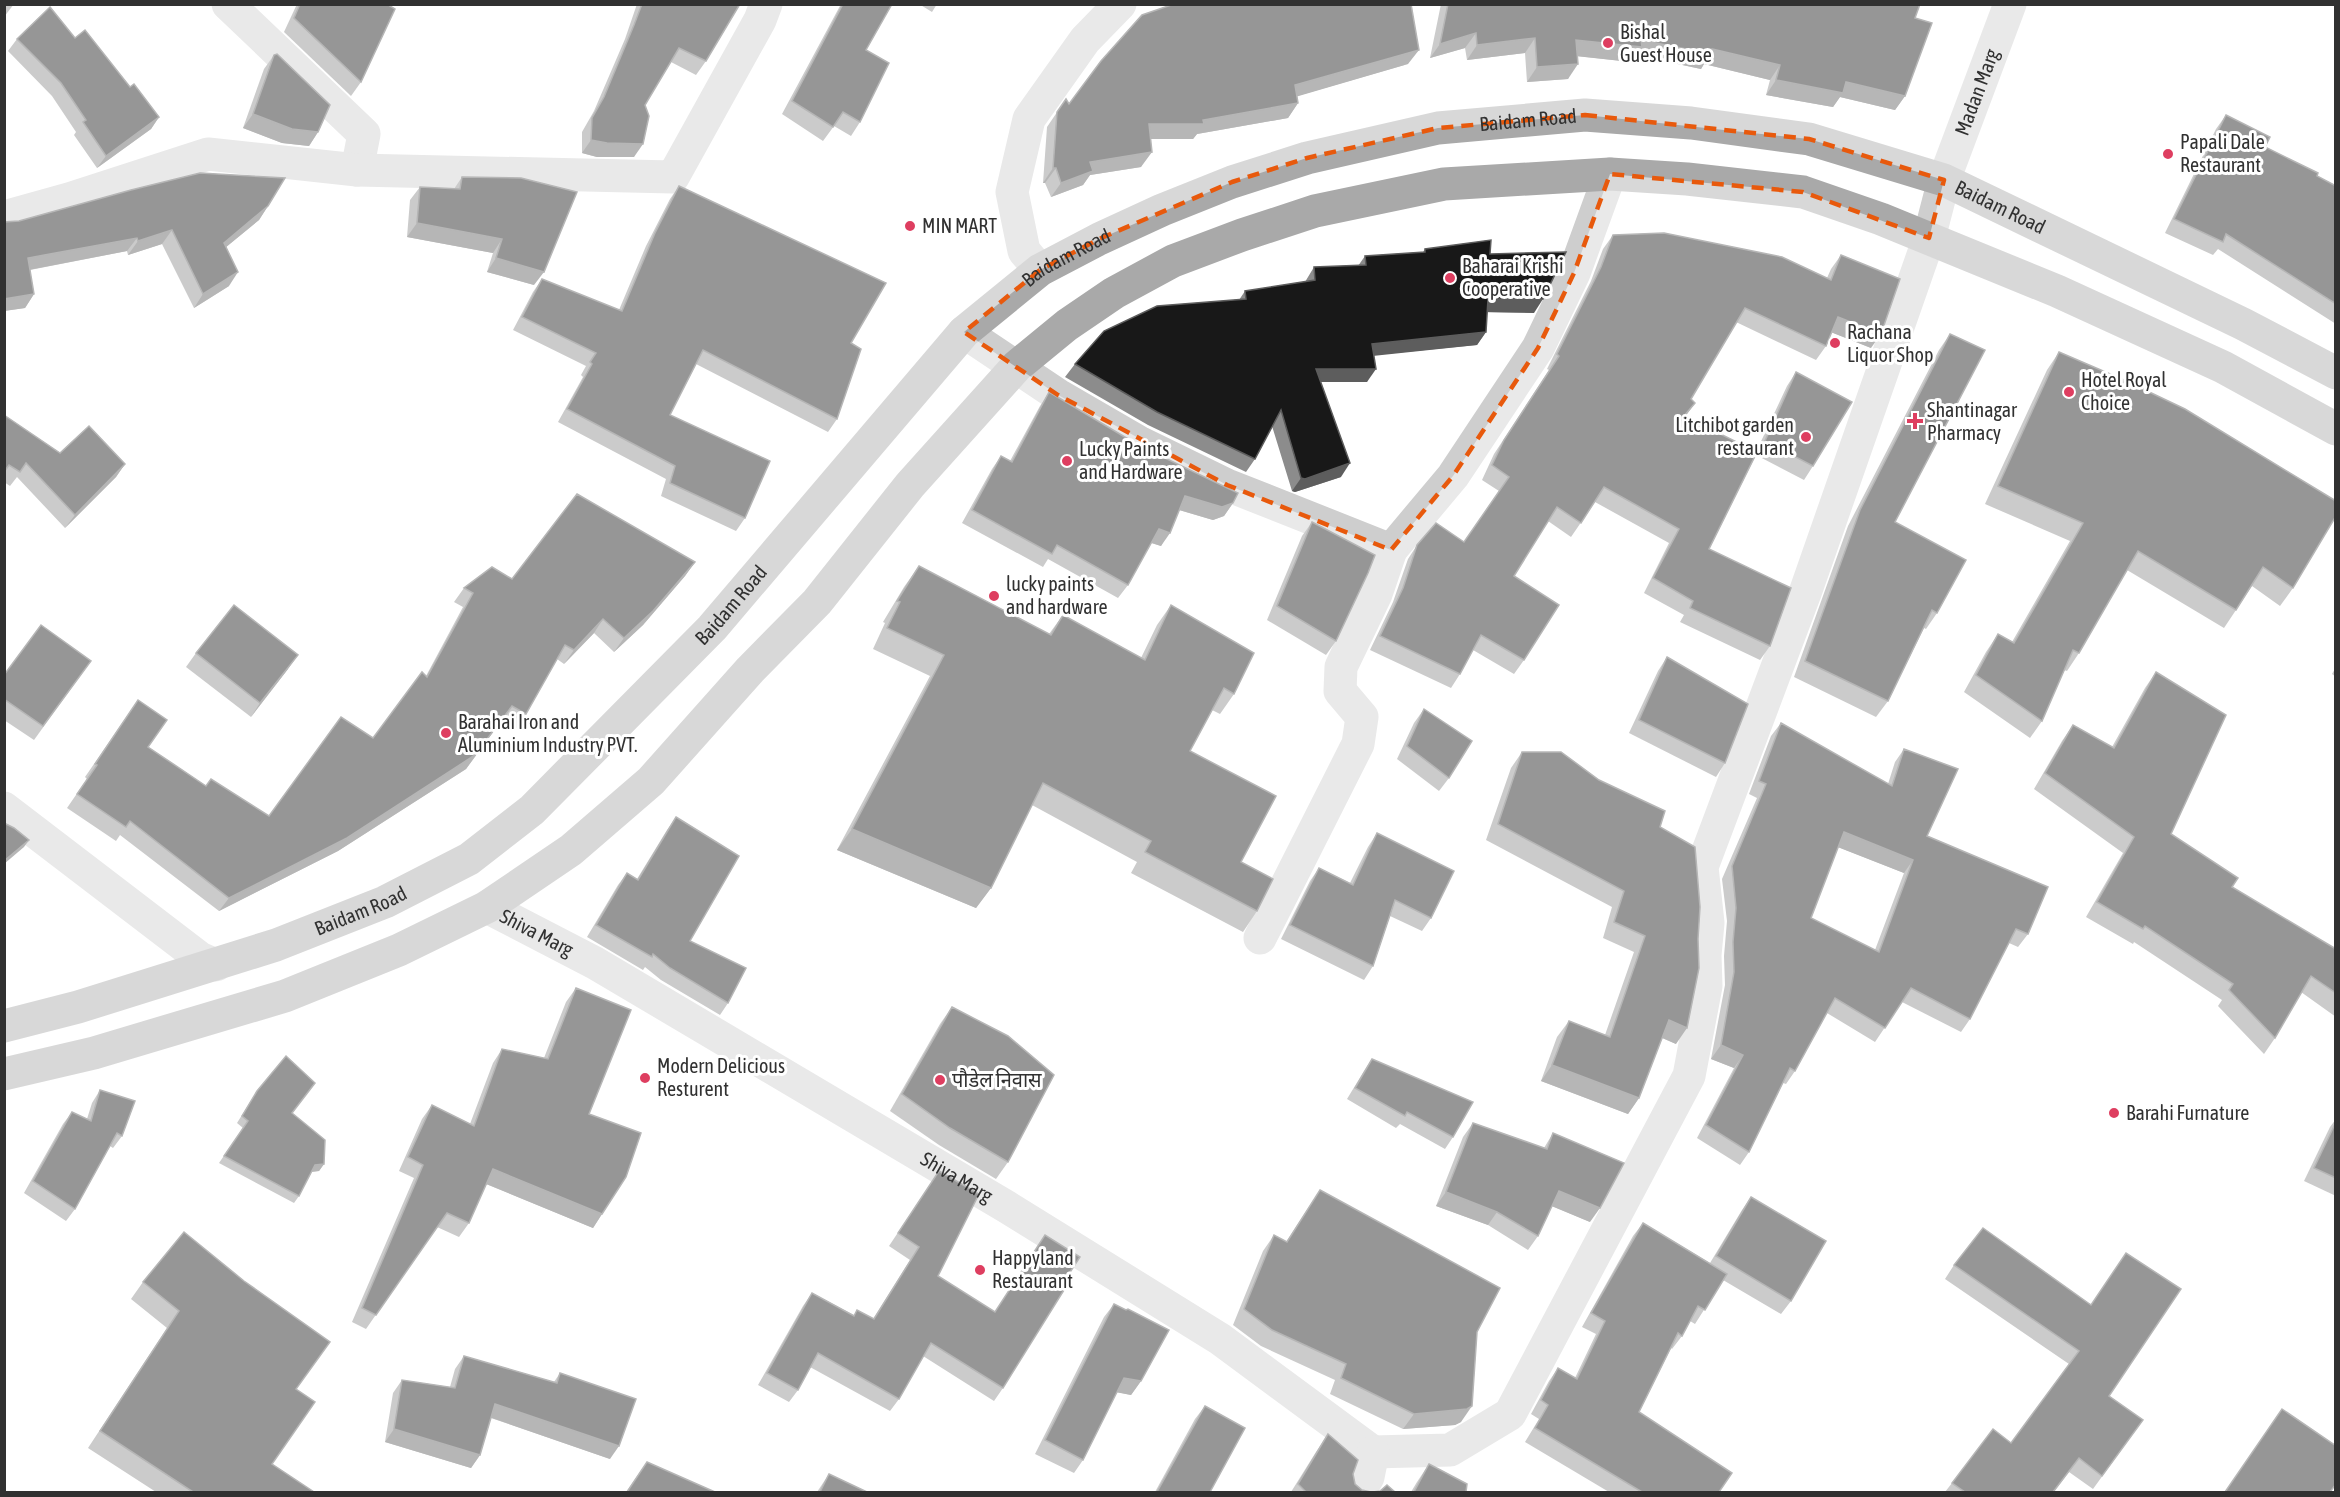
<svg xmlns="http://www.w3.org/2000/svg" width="2340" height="1497" viewBox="0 0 2340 1497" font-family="'Asap Condensed','Noto Sans Devanagari',sans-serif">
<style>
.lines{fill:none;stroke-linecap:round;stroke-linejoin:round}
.street{stroke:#cecece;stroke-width:33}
.primary{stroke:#a9a9a9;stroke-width:33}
.wall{fill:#8c8c8c;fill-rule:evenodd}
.shaded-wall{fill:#5d5d5d}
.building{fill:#181818;stroke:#5d5d5d;stroke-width:1.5;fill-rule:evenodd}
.marked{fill:none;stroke:#e8590c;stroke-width:4.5;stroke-dasharray:12 8;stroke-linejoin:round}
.poi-dot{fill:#de3e60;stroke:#fff;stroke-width:2}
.labels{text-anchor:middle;stroke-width:6;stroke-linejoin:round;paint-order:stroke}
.poi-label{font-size:20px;fill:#313131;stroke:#fff;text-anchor:start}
.street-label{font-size:20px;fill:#313131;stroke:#fff}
</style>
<rect width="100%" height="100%" fill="#fff"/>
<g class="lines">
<g class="street">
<polyline points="228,4 364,134 357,170"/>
<polyline points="4,217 69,199 208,154 357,170 673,177 760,20 766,4"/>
<polyline points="1040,270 1024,251 1012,192 1029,119 1085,40 1120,4"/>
<polyline points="964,332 1058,395 1139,442 1227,485 1391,550 1453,476 1538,348 1574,273 1610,174"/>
<polyline points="4,808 200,958 216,965"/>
<path id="s1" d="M487,907L595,963L1007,1207L1220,1339L1373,1452"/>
<polyline points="1260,938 1358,744 1362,717 1340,691 1341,667 1376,594 1391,550"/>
<path id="s2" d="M1373,1452L1450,1450L1510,1414L1689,1076L1706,986L1705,955L1708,923L1702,867L1805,593L1929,238L1944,180L2010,4"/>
<polyline points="1359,1492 1368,1477 1373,1452"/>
</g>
<g class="primary">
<path id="s3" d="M4,1026L78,1007L276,945L385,902L469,859L532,810L712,628L964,332L1040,270L1099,239L1162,210L1232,182L1307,158L1438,128L1585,115L1691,123L1809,139L1944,180L2243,324L2336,373"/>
<polyline points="4,1074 94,1053 285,996 399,950 487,907 571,850 651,781 750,670 817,602 910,485 1017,366 1067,325 1114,293 1173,261 1242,235 1315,211 1444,184 1610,174 1687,179 1803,192 1881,219 2057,291 2223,367 2336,429"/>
</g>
</g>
<g class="wall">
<polygon points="4,4 14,4 4,17"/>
<polygon points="297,4 387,4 361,82 351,96 284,32"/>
<polygon points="637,4 740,4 706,61 696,75 671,62 645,105 634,157 597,157 582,153 582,132 594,111 625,39"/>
<polygon points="841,4 892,4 866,50 860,122 851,136 834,126 823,141 782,114"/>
<polygon points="919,4 937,4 932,12"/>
<polygon points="1441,4 1920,4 1915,18 1905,96 1895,110 1840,97 1833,107 1766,95 1770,80 1704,64 1701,69 1636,55 1631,62 1577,56 1568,79 1527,82 1525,53 1467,60 1465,48 1430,58"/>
<polygon points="75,38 130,87 159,117 151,129 97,168 74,135 76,132 52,96 8,51 17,39"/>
<polygon points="274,55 318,132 309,146 282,143 243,128 264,69"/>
<polygon points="1408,64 1297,96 1298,103 1288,118 1197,134 1193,139 1150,139 1141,167 1090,175 1083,185 1051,197 1045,183 1043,183 1047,127 1066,99 1069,104"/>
<polygon points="2226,115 2265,147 2336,186 2336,324 2218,249 2213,255 2165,233 2216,129"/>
<polygon points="462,177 534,285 487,272 493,253 407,237 410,200 420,187 454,189"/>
<polygon points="679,186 851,343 837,419 828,432 696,364 670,415 745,518 736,531 661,496 666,479 558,422 583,377 581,375 586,366 513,330 533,292 542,279 619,310 646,246 670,199"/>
<polygon points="268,206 259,220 226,247 229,286 194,308 162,244 128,255 127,251 30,270 34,294 25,308 4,311 4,222"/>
<polygon points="1613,235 1827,278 1831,269 1841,255 1871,348 1831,332 1826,346 1816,360 1736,322 1691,399 1686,417 1756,452 1787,386 1796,372 1813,466 1804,480 1756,455 1709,549 1770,646 1760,660 1680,622 1684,615 1644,593 1669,543 1595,502 1571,537 1548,521 1514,576 1524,660 1514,674 1473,650 1460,674 1451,688 1370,650 1393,602 1408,559 1417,545 1464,542 1499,491 1482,480 1494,454 1549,370 1547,369 1591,281 1603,249"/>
<polygon points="1425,249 1490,254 1534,313 1487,312 1486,332 1477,345 1374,355 1367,382 1321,382 1341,477 1295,492 1292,491 1272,426 1255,459 1246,472 1148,425 1065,377 1075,364 1239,300 1245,291 1305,282 1314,267 1358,266 1365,256 1423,252"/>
<polygon points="1950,334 1895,522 1937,613 1926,629 1924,628 1888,701 1876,717 1794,677 1848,526 1939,350"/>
<polygon points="2059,352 2293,588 2280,606 2252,586 2224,628 2127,570 2079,653 2067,671 2064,670 2042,721 2030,738 1964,692 1986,652 1998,634 2012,642 2070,541 1985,504 2047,370"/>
<polygon points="1049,392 1233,503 1224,516 1213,520 1179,510 1161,546 1151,543 1128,585 1118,598 1048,559 1043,567 962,523 992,469 1001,456 1010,461 1040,406"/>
<polygon points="4,415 60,453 125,464 116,477 65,528 17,477 10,486 4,482"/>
<polygon points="1312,522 1336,641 1326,655 1267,620 1302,536"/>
<polygon points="695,562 685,576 643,625 614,652 594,633 564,664 557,659 526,714 517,728 502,720 466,769 338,851 219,911 120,835 116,841 67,808 87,779 85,777 138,700 148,747 206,786 269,816 373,738 426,676 463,607 454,602 464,588 512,579"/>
<polygon points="919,566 1049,634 1063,615 1141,658 1157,625 1171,605 1234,694 1220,714 1212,710 1190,751 1241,862 1257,911 1243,932 1131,873 1137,862 1032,805 991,888 976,908 837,850 930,676 873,649 885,623 883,622 904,587"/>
<polygon points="196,653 288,669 251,717 186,667"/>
<polygon points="1667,657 1725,763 1716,777 1629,733 1658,671"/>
<polygon points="91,661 34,740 4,720 4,675"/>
<polygon points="2336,667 2336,677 2332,674"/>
<polygon points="2156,672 2171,834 2232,887 2336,949 2336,1017 2301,992 2275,1038 2264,1054 2218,1006 2222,1000 2134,942 2133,944 2086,917 2123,853 2034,789 2062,741 2073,725 2112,747 2145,688"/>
<polygon points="1424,709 1449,778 1439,791 1397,759 1414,723"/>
<path d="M1781,723L1888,784L1895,762L1904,749L1927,836L2028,934L2018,947L2009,943L1970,1019L1961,1032L1902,1002L1875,1042L1827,1013L1795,1071L1786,1084L1783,1083L1749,1152L1740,1165L1697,1138L1734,1068L1711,1059L1725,985L1724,956L1727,921L1722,879L1757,798L1749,794L1771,736ZM1838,847L1904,873L1875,950L1811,918Z"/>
<polygon points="1522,752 1660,827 1676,1044 1662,1038 1639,1098 1628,1114 1541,1081 1557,1037 1569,1021 1605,1035 1634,952 1603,938 1612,907 1486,840 1511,768"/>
<polygon points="676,817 690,941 728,1003 720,1015 661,980 645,967 643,970 587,937 618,885 627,873 637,879 667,830"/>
<polygon points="1377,833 1431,918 1422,931 1390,916 1373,966 1364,980 1281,939 1310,881 1319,868 1350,883 1368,847"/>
<polygon points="576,988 589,1114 602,1214 593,1228 486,1184 469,1223 459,1237 437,1227 366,1329 352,1322 414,1178 399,1171 422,1119 432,1105 470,1124 493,1063 502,1049 544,1058 566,1002"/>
<polygon points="952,1007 1008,1162 996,1179 939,1145 890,1111 940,1024"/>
<polygon points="1372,1059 1453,1137 1445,1149 1400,1124 1396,1128 1347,1099 1364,1071"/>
<polygon points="100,1090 122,1136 113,1148 110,1146 75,1209 66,1221 24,1193 63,1124 72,1112 87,1119 92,1103"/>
<polygon points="257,1091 292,1113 324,1164 319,1171 311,1172 299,1196 294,1203 219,1163 243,1128 237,1123"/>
<polygon points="2336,1119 2336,1196 2304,1181 2330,1127"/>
<polygon points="1473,1123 1544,1148 1553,1133 1590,1222 1552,1206 1538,1236 1528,1250 1488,1225 1436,1206 1463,1137"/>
<polygon points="939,1171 938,1276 995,1312 1045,1235 1065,1280 1003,1388 994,1401 923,1356 899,1399 890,1411 810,1367 798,1390 789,1402 758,1385 803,1306 812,1293 854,1315 857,1310 873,1319 910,1260 889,1246"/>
<polygon points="1320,1190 1477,1332 1461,1422 1455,1425 1403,1429 1330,1394 1335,1380 1261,1346 1233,1325 1263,1251 1274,1235 1286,1242"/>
<polygon points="1751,1197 1791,1301 1781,1314 1723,1280 1695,1324 1690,1321 1682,1336 1672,1349 1671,1348 1639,1412 1719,1492 1609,1492 1525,1442 1539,1419 1531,1414 1549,1381 1558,1368 1575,1378 1596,1334 1582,1327 1633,1236 1643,1223 1710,1263 1742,1210"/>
<polygon points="1954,1265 2091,1304 2109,1396 2143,1420 2093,1489 2069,1472 2054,1492 1945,1492 1952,1483 2011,1443 2069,1364 1945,1279"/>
<polygon points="143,1282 297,1389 272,1464 314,1492 156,1492 88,1448 167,1328 131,1299"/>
<polygon points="1114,1304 1141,1381 1131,1395 1117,1392 1083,1460 1074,1473 1035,1454 1104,1317"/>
<polygon points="464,1356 554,1382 560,1373 610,1459 491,1418 480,1455 471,1468 385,1442 393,1393 402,1380 450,1387 455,1369"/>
<polygon points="1205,1406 1210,1492 1155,1492 1195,1419"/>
<polygon points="1328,1434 1353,1474 1355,1484 1362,1490 1371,1492 1291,1492 1316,1452"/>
<polygon points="647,1462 715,1492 626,1492"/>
<polygon points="1429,1464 1466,1492 1411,1492 1417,1482"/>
<polygon points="829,1474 867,1492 817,1492"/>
</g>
<g class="shaded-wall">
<polygon points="1476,33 1465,48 1430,58 1440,44"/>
<polygon points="1535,38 1525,53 1467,60 1477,45"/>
<polygon points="1576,40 1641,40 1712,49 1780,65 1770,80 1704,64 1701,69 1636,55 1631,62 1566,55"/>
<polygon points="1419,50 1408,64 1285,100 1295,85"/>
<polygon points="1578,64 1568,79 1527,82 1537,67"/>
<polygon points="1776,80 1846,82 1905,96 1895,110 1840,97 1833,107 1766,95"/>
<polygon points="1298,103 1288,118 1197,134 1193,139 1139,139 1149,124 1203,120"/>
<polygon points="253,114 318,132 309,146 282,143 243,128"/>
<polygon points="159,117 151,129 97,168 106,156"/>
<polygon points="591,140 643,144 634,157 597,157 582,153"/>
<polygon points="1152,152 1141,167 1090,175 1083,185 1051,197 1061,183 1090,162"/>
<polygon points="1053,168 1056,168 1045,183 1043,183"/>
<polygon points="268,206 259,220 214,257 224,243"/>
<polygon points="417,223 502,239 493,253 407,237"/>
<polygon points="172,230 162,244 128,255 138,241"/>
<polygon points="137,238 127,251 18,272 28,258"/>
<polygon points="496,258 544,272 534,285 487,272"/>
<polygon points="238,272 229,286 194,308 203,294"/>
<polygon points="34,294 25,308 4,311 4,299"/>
<polygon points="1488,299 1543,299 1534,313 1479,312"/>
<polygon points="1838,317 1881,334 1871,348 1828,331"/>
<polygon points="1486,332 1477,345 1363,357 1372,344"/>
<polygon points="1316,369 1376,369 1367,382 1307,382"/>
<polygon points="1695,403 1685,417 1684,416"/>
<polygon points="1350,463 1341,477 1295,492 1292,491 1301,478"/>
<polygon points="125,464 116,477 65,528 75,515"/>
<polygon points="1185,496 1233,503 1224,516 1213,520 1176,509"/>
<polygon points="1159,529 1170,533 1161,546 1149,542"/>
<polygon points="695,562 685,576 643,625 614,652 624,638"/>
<polygon points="603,619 594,633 564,664 574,650"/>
<polygon points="298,655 288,669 251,717 260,703"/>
<polygon points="512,706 466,769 338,851 219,911 229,898"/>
<polygon points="852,829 991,888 976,908 837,850"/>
<polygon points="1844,832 1913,860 1904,873 1835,846"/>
<polygon points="29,840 24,847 4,864 4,861"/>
<polygon points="1669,1020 1687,1028 1676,1044 1658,1036"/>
<polygon points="1721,1045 1743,1055 1734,1068 1711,1059"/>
<polygon points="1552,1065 1639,1098 1628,1114 1541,1081"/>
<polygon points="324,1164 319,1171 310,1172 315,1165"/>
<polygon points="493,1169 602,1214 593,1228 484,1183"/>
<polygon points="1559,1191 1600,1208 1590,1222 1549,1205"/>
<polygon points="1446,1192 1497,1212 1488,1225 1436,1206"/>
<polygon points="1124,1378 1141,1381 1131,1395 1115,1392"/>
<polygon points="495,1404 619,1446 610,1459 486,1416"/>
<polygon points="1472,1406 1461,1422 1455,1425 1403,1429 1414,1414"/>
<polygon points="394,1429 480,1455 471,1468 385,1442"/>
</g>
<g class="building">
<polygon points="300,4 387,4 395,9 361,82 294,18"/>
<polygon points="642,4 740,4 706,61 679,48 645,105 649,116 643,144 607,143 591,140 592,118 604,97 634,25"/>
<polygon points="843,4 892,4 866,50 889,63 860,122 843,112 833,127 792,101"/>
<polygon points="1174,4 1411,4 1419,50 1295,85 1298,103 1203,120 1204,124 1149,124 1152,152 1090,162 1093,171 1061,183 1056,168 1053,168 1057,112 1066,99 1069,104 1101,61 1142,15"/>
<polygon points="1448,4 1920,4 1915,18 1932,23 1905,96 1846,82 1843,93 1776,80 1780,65 1712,49 1711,54 1641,40 1642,47 1576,40 1578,64 1537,67 1535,38 1477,45 1476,33 1440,44"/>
<polygon points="50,7 75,38 85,30 130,87 134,84 159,117 106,156 83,122 86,120 61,83 17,39"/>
<polygon points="277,54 330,105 318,132 292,129 253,114 274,55"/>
<polygon points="2226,115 2270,137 2265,147 2318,173 2317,176 2336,186 2336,304 2226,234 2223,242 2174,219"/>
<polygon points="200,173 285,178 268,206 224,243 238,272 203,294 172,230 138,241 137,238 28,258 34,294 4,299 4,222 19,221 131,190"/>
<polygon points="462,177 521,178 577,192 544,272 496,258 502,239 417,223 420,187 460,189"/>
<polygon points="679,186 886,283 851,343 861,349 837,419 703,350 670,415 770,461 745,518 670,483 675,466 567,409 592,364 590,362 596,353 522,317 542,279 622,311 655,233"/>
<polygon points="1664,233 1782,257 1831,280 1841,255 1900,279 1881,334 1838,317 1826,346 1745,308 1691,399 1695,403 1684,416 1757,452 1709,549 1791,588 1770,646 1690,608 1693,601 1653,578 1679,529 1604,487 1581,523 1557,507 1514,576 1559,605 1524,660 1481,635 1460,674 1380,636 1403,588 1417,545 1436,523 1464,542 1509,477 1492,465 1504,440 1559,356 1557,354 1601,267 1613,235"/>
<polygon points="1491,240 1490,254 1566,252 1543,299 1488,299 1486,332 1372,344 1376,369 1316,369 1350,463 1305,479 1301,478 1281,410 1255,459 1157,412 1075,364 1104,331 1157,306 1246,299 1245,291 1315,280 1314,267 1366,265 1365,256 1425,252 1425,249"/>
<polygon points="1950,334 1985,350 1895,522 1966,560 1937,613 1932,610 1888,701 1805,661 1860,510"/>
<polygon points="2059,352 2124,380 2185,409 2336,501 2336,516 2293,588 2263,567 2236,610 2138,551 2079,653 2073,650 2042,721 1976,675 1998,634 2014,643 2083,523 1998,486"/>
<polygon points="1796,372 1852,402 1813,466 1765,441"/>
<polygon points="1049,392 1140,446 1238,493 1233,503 1222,507 1185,496 1170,533 1159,529 1128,585 1057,545 1052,554 972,510 1001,456 1012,462"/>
<polygon points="4,415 60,453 89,426 125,464 75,515 26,463 20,472 9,465 4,472"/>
<polygon points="577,494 695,562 653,611 624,638 603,619 574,650 565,645 526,714 512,706 475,755 347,838 229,898 130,821 126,827 77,794 97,765 95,764 138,700 167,720 148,747 206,786 211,779 269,816 341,717 373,738 422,672 427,677 473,593 464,588 492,567 512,579"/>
<polygon points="1312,522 1375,555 1368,573 1336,641 1277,606"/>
<polygon points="919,566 1051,635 1063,615 1145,660 1171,605 1254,653 1234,694 1224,688 1190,751 1276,796 1241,862 1273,879 1257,911 1145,852 1151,841 1043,783 991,888 852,829 944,655 887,628 900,602 897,601"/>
<polygon points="234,605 298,655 260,703 196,653"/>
<polygon points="41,625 91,661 43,726 4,699 4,675"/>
<polygon points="1667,657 1748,704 1725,763 1639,720"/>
<polygon points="2156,672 2226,715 2171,834 2238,878 2232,887 2336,949 2336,993 2311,976 2275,1038 2229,990 2233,984 2145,926 2143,929 2097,902 2134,837 2045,773 2073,725 2114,748"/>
<polygon points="1424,709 1472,741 1449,778 1407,746"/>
<path d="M1781,723L1892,786L1904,749L1958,769L1927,836L2048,887L2028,934L2016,929L1970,1019L1911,988L1885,1028L1835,998L1795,1071L1790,1068L1749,1152L1706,1125L1743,1055L1721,1045L1734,972L1733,942L1736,908L1732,866L1766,784L1759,781ZM1844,832L1913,860L1879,952L1811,918Z"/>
<polygon points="1522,752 1561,752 1599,780 1665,811 1660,827 1695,847 1700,907 1698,939 1699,968 1687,1028 1669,1020 1639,1098 1552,1065 1569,1021 1610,1037 1645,936 1614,922 1624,891 1498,824"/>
<polygon points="676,817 739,856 690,941 746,968 728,1003 670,968 653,954 652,957 596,925 627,873 638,880"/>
<polygon points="4,823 14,828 29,840 4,861"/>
<polygon points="1377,833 1454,871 1431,918 1395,900 1373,966 1290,925 1319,868 1353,885"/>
<polygon points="576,988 631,1010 589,1114 641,1133 626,1177 602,1214 493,1169 469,1223 447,1213 376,1315 362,1308 423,1165 408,1157 432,1105 474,1126 502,1049 548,1059"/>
<polygon points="952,1007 1008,1036 1054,1075 1008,1162 950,1128 902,1094"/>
<polygon points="286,1056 315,1083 292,1113 325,1140 324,1164 315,1165 299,1196 224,1156 248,1121 242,1116 257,1091"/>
<polygon points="1372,1059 1473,1102 1453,1137 1407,1112 1405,1116 1355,1088"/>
<polygon points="100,1090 135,1101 122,1136 117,1133 75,1209 33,1181 72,1112 91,1121"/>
<polygon points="2336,1122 2336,1178 2314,1168"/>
<polygon points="1473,1123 1547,1149 1553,1133 1624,1163 1600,1208 1559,1191 1538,1236 1497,1212 1446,1192"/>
<polygon points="939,1171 979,1194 938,1276 995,1312 1045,1235 1080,1257 1065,1280 1069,1282 1003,1388 931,1343 899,1399 818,1353 798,1390 767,1373 812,1293 854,1316 857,1310 874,1319 919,1247 898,1233"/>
<polygon points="1320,1190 1500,1288 1477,1332 1472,1406 1467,1409 1414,1414 1341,1378 1346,1364 1272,1330 1244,1309 1274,1235 1287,1242"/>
<polygon points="1751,1197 1826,1241 1791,1301 1716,1256"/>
<polygon points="1643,1223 1727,1274 1705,1310 1698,1306 1682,1336 1678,1333 1639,1412 1732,1473 1719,1492 1642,1492 1535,1428 1548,1405 1541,1400 1558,1368 1577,1379 1605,1321 1591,1313"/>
<polygon points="1983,1228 2091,1305 2126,1253 2181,1289 2109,1396 2143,1420 2102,1476 2079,1458 2053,1492 1965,1492 1952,1483 1993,1429 2011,1443 2079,1351 1954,1265"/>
<polygon points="184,1232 244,1281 330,1342 296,1389 315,1402 272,1464 314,1492 193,1492 100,1431 179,1311 143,1282"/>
<polygon points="1114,1304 1126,1310 1128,1309 1169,1330 1141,1381 1124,1378 1083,1460 1045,1440"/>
<polygon points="464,1356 557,1383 560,1373 636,1399 619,1446 495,1404 480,1455 394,1429 402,1380 455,1388"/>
<polygon points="1205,1406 1245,1428 1210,1492 1157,1492"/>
<polygon points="2282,1409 2336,1446 2336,1484 2330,1492 2225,1492"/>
<polygon points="1328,1434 1358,1460 1353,1474 1355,1484 1362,1490 1371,1492 1306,1492 1298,1484"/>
<polygon points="647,1462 715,1492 627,1492"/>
<polygon points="1429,1464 1467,1484 1466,1492 1414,1492"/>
<polygon points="829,1474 867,1492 820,1492"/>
<polygon points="1387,1485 1395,1492 1373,1492 1380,1491"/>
</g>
<path d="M0 0H2340V1497H0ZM1585,115L1809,139L1944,180L1929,238L1803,192L1610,174L1574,273L1538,348L1453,476L1391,550L1227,485L1058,395L964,332L1040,270L1099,239L1232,182L1307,158L1438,128Z" fill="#fff" fill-opacity=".55" fill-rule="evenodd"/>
<path class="marked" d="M1585,115L1809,139L1944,180L1929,238L1803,192L1610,174L1574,273L1538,348L1453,476L1391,550L1227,485L1058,395L964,332L1040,270L1099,239L1232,182L1307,158L1438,128Z"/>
<g class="poi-dot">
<circle cx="1608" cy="43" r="6"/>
<circle cx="2168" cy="154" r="6"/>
<circle cx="910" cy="226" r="6"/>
<circle cx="1450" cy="278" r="6"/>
<circle cx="1835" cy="343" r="6"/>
<circle cx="2069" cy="392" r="6"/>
<path d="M1912 412h6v6h6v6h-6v6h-6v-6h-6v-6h6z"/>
<circle cx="1806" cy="437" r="6"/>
<circle cx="1067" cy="461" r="6"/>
<circle cx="994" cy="596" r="6"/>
<circle cx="446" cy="733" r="6"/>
<circle cx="645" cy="1078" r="6"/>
<circle cx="940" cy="1080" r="6"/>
<circle cx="2114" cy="1113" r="6"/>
<circle cx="980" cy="1270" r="6"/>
</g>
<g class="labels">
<g class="poi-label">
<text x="1620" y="39">Bishal<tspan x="1620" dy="23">Guest House</tspan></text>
<text x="2180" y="149">Papali Dale<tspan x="2180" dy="23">Restaurant</tspan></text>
<text x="922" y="233">MIN MART</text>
<text x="1462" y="273">Baharai Krishi<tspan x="1462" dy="23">Cooperative</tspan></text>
<text x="1847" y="339">Rachana<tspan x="1847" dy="23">Liquor Shop</tspan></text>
<text x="2081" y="387">Hotel Royal<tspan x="2081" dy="23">Choice</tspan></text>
<text x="1927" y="417">Shantinagar<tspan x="1927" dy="23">Pharmacy</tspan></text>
<text x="1794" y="432" text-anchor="end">Litchibot garden<tspan x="1794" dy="23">restaurant</tspan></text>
<text x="1079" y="456">Lucky Paints<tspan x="1079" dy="23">and Hardware</tspan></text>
<text x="1006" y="591">lucky paints<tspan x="1006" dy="23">and hardware</tspan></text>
<text x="458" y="729">Barahai Iron and<tspan x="458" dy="23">Aluminium Industry PVT.</tspan></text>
<text x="657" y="1073">Modern Delicious<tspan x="657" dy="23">Resturent</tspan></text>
<text x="952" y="1087">पौडेल निवास</text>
<text x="2126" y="1120">Barahi Furnature</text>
<text x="992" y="1265">Happyland<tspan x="992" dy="23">Restaurant</tspan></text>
</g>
<g class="street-label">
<text dy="7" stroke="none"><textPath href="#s2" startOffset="1563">Madan Marg</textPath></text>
<text dy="7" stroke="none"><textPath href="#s3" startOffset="1833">Baidam Road</textPath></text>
<text dy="7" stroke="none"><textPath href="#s3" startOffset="2319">Baidam Road</textPath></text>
<text dy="7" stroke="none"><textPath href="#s3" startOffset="1347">Baidam Road</textPath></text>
<text dy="7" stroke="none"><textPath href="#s3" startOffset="861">Baidam Road</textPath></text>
<text dy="7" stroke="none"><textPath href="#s3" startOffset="375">Baidam Road</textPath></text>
<text dy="7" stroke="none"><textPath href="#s1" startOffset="56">Shiva Marg</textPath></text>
<text dy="7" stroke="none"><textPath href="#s1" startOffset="542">Shiva Marg</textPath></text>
</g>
</g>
<rect width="2340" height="1497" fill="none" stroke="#313131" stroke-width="12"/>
</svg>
